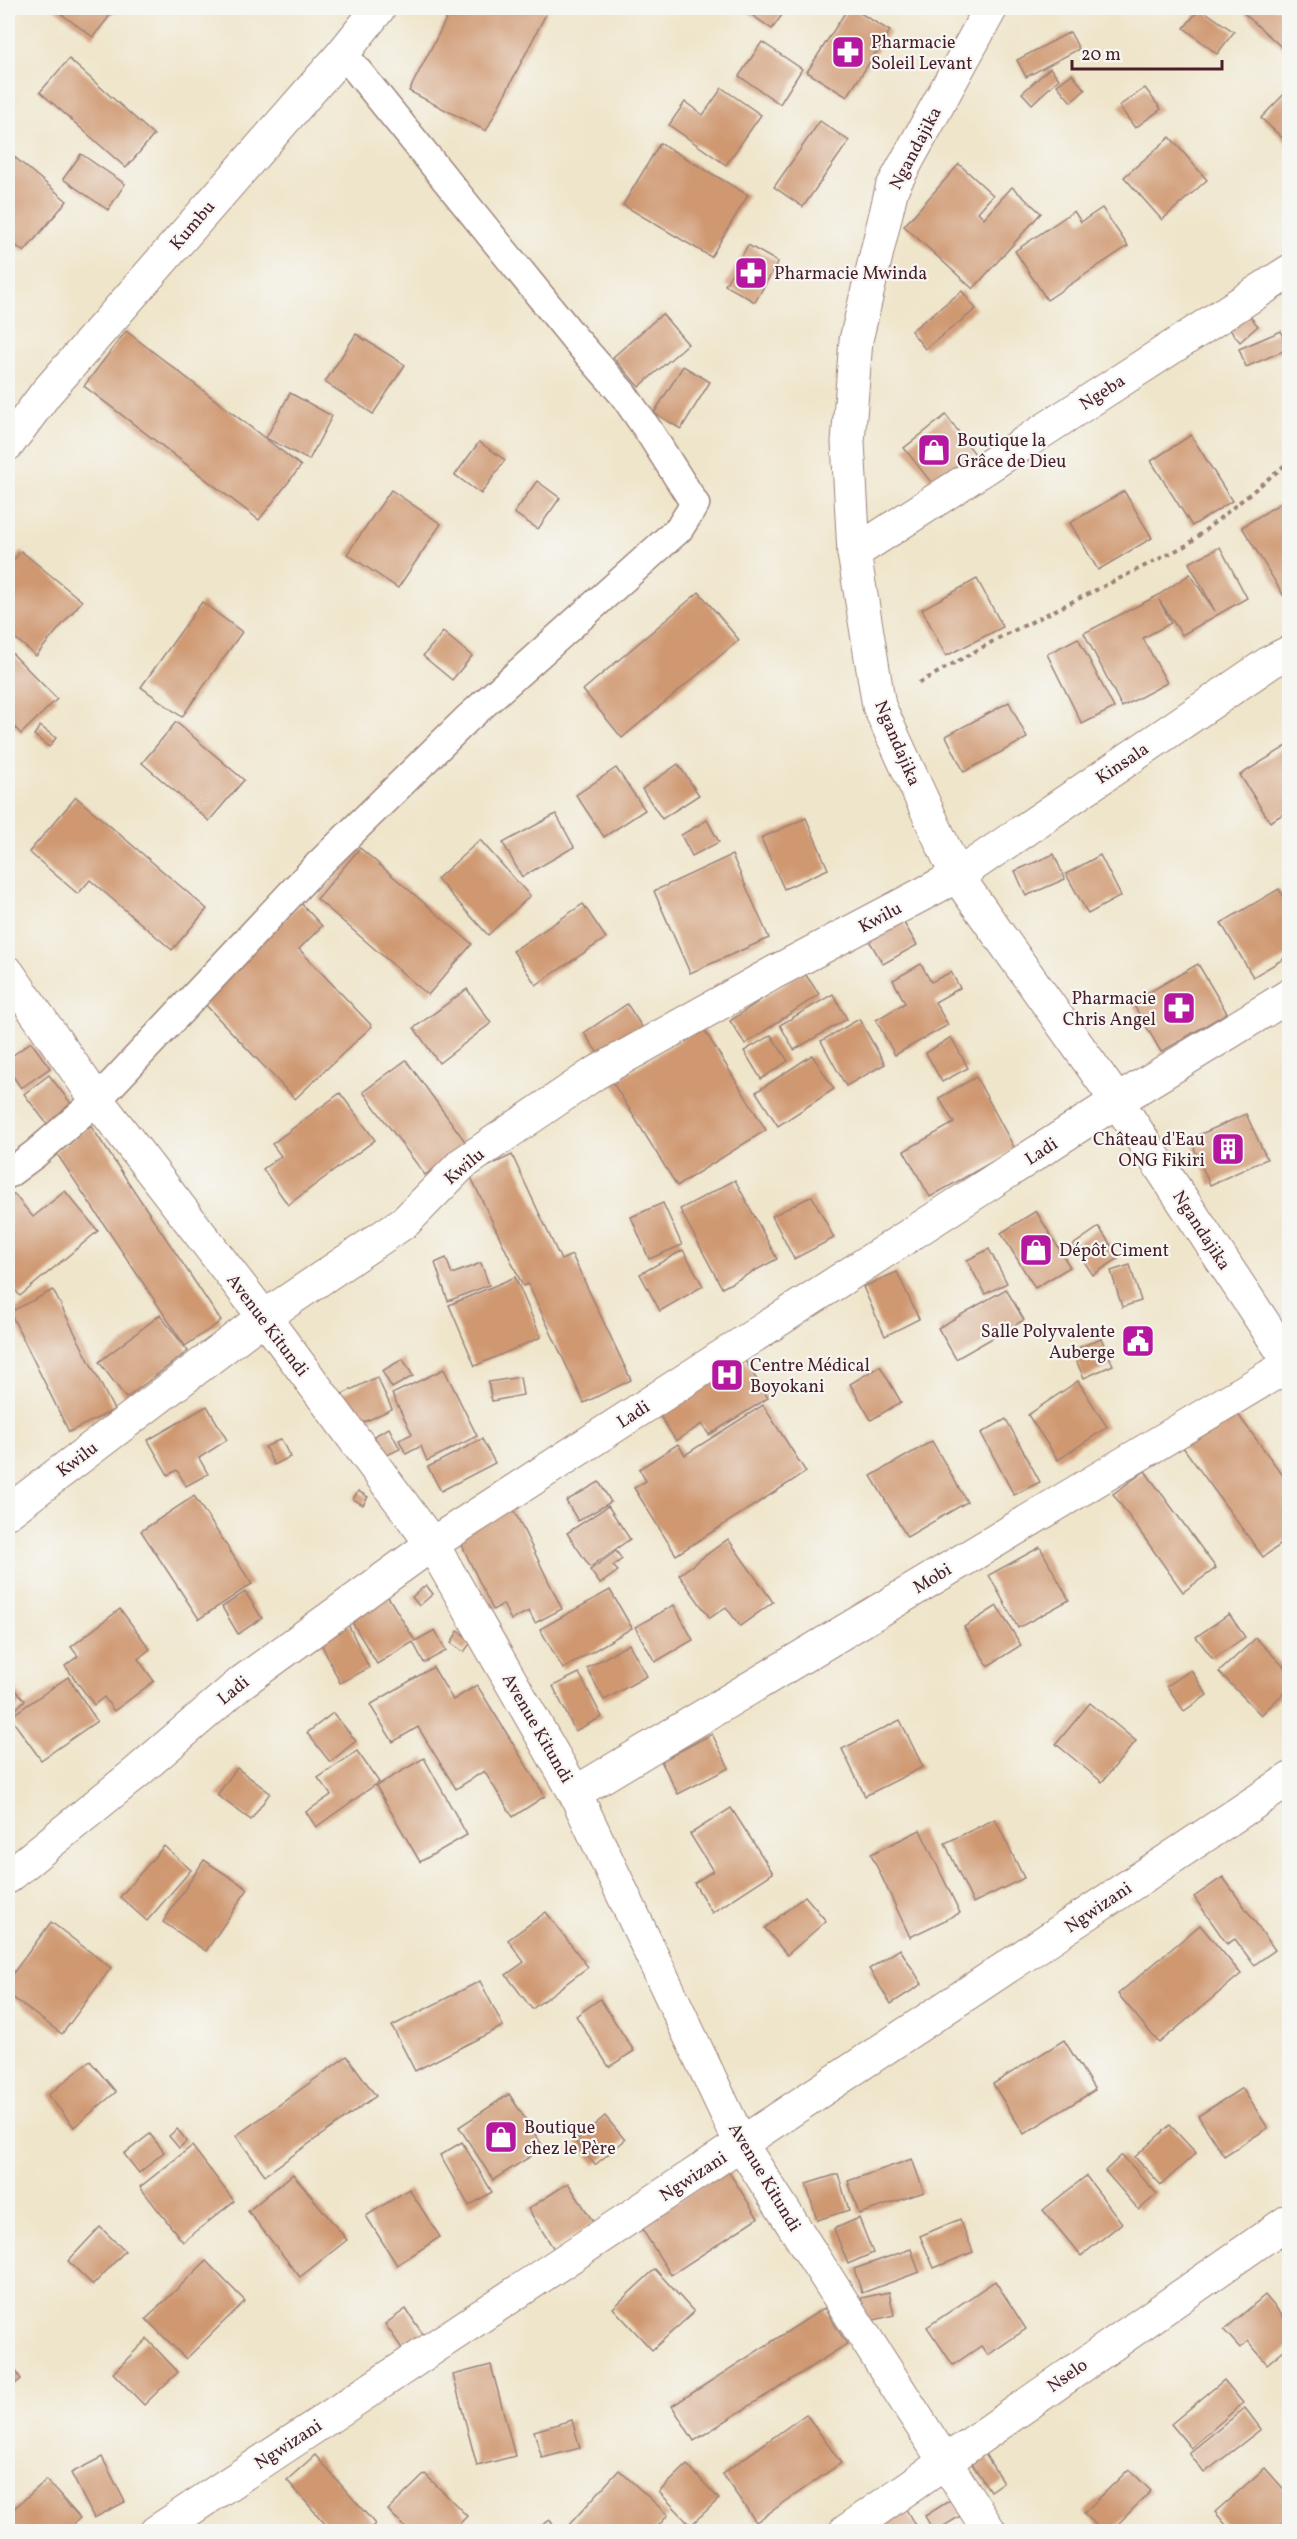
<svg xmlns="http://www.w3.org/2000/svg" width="1297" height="2539" viewBox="0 0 1297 2539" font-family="Vollkorn,serif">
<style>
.building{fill:#cf9871}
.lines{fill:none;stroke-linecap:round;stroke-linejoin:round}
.lane-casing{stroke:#9c827a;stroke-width:31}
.street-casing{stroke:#9c827a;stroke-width:35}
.path{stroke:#9c827a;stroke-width:4;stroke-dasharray:4.5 4.5;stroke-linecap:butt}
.lane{stroke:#fff;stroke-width:28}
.street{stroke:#fff;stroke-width:33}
.labels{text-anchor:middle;stroke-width:4.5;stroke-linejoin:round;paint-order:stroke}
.poi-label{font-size:18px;fill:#4a1f2b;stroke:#f6f6f2;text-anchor:start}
.street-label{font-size:18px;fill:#4a1f2b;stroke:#f6f6f2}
</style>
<rect width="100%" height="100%" fill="#f6f6f2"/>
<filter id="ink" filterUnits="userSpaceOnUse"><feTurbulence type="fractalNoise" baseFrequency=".0167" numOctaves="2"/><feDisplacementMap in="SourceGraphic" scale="12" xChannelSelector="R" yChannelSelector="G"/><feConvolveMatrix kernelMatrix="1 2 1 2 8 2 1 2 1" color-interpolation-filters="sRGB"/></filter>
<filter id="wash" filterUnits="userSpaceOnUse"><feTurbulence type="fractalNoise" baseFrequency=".008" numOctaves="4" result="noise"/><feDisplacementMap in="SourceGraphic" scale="24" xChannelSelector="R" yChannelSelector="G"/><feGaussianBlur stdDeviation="1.35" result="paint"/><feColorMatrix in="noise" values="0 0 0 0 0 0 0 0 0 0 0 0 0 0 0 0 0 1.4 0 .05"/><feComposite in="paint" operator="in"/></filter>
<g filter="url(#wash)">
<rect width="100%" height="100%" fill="#efe5ca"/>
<g id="blocks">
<g class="building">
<polygon points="53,8 116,8 93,37"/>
<polygon points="452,8 539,8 547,12 486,131 409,91"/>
<polygon points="742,8 787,8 772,29"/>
<polygon points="848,8 852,8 890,31 847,97 807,72"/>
<polygon points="1200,8 1234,32 1217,54 1184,28"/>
<polygon points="1238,8 1290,8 1290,48 1286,51"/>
<polygon points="1070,32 1079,49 1026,77 1017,60"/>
<polygon points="762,42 802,69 780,104 739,76"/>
<polygon points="69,59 154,135 126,168 40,92"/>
<polygon points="1050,68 1059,79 1032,104 1022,93"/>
<polygon points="1072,74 1085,90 1071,102 1057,85"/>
<polygon points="722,88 761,115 726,165 669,125 685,102 703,115"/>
<polygon points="1145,88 1161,109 1135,128 1119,106"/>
<polygon points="1290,88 1290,145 1261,118"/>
<polygon points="820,121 849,141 803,207 774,187"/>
<polygon points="1170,137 1207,180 1162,220 1124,177"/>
<polygon points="660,143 748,195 711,257 623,205"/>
<polygon points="81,154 125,184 108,210 63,179"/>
<polygon points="12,155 67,201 24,252 8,239 8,161"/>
<polygon points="959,164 993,195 978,212 984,218 1012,187 1041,213 973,289 904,226"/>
<polygon points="1102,208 1128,246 1047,300 1015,251 1074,211 1081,222"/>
<polygon points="748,245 778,262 755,302 725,285"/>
<polygon points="962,291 976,309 925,349 911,331"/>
<polygon points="1243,308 1258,326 1240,342 1225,324"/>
<polygon points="662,314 688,344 639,387 613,357"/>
<polygon points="126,331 301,466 259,520 84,386"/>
<polygon points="1281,331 1288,349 1246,367 1239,349"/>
<polygon points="356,334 405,365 373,414 325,382"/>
<polygon points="683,366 710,382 681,429 654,413"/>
<polygon points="290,393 332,416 309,460 266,438"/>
<polygon points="946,415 975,454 934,486 904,448"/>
<polygon points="1191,435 1232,501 1192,526 1151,461"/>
<polygon points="479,442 505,460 481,494 455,475"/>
<polygon points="537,481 560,498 538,529 514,513"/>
<polygon points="391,490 441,524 398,588 347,554"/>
<polygon points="1124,491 1152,538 1098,570 1070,523"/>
<polygon points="1290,497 1290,595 1285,598 1242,527"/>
<polygon points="1220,547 1247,598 1182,635 1159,600 1171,623 1143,638 1167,683 1122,707 1084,633 1157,596 1190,574 1215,611 1189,563"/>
<polygon points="21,551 82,601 36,656 8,632 8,567"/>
<polygon points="977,579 1003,627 946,656 922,609"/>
<polygon points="699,592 739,640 622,738 583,690"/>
<polygon points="202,602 242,632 182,717 141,687"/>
<polygon points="443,632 472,656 452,680 423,656"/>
<polygon points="1078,638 1114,708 1082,724 1047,654"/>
<polygon points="8,649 57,699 21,734 8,720"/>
<polygon points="1009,702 1027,738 964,772 946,736"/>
<polygon points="176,722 244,780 209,821 142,763"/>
<polygon points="40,726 56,738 49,747 34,735"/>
<polygon points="1290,744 1290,810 1270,822 1240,775"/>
<polygon points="678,764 699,795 662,819 642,789"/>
<polygon points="616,768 645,810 604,837 576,795"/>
<polygon points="76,797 207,909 172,950 90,880 78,894 29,852"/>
<polygon points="556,814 574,847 522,877 503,843"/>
<polygon points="806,818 828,869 784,889 761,838"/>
<polygon points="707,820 719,842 692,856 681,835"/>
<polygon points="480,840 530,896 488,935 437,879"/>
<polygon points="360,848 472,944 428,995 317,899"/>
<polygon points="1054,854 1065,879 1026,896 1015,871"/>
<polygon points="732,855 769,938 690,973 654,891"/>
<polygon points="1100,855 1121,896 1088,914 1066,874"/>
<polygon points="1279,889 1290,907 1290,955 1253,977 1221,923"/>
<polygon points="301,903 322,926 299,949 372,1026 295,1099 200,999"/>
<polygon points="583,904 606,938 536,985 513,951"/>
<polygon points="901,918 917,945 883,964 867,937"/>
<polygon points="921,964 931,982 951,972 960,988 935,1002 948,1025 895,1055 876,1020 905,1003 893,980"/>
<polygon points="1198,964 1227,1013 1161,1052 1132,1002"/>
<polygon points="803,971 819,994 745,1044 730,1021"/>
<polygon points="467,989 491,1023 439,1063 414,1028"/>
<polygon points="833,994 847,1019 794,1050 780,1025"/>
<polygon points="627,1004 646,1033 604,1062 584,1033"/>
<polygon points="859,1019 885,1064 846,1086 821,1041"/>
<polygon points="702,1026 766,1130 677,1186 613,1083"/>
<polygon points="771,1035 788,1061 761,1079 744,1051"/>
<polygon points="951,1037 968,1068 942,1082 926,1053"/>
<polygon points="31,1042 50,1068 21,1088 8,1069 8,1059"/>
<polygon points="812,1055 834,1089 778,1126 756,1092"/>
<polygon points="406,1060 467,1144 425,1175 363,1092"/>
<polygon points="49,1075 76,1110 50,1128 24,1094"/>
<polygon points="976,1077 1015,1149 930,1197 904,1151 954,1123 939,1098"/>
<polygon points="340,1093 375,1140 288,1205 263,1169 281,1156 272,1144"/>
<polygon points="1246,1114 1267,1159 1210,1185 1190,1139"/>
<polygon points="91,1126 221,1321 185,1346 55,1151"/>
<polygon points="512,1155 561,1260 572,1255 631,1380 584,1403 528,1284 523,1286 470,1175"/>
<polygon points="735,1180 777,1259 722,1288 680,1209"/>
<polygon points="65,1191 98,1231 20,1296 8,1281 8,1200 14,1194 33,1217"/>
<polygon points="812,1196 834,1238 794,1259 772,1216"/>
<polygon points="663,1203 682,1245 649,1259 631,1217"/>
<polygon points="1036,1211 1070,1267 1035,1288 1001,1233"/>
<polygon points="1099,1227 1119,1258 1093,1275 1073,1245"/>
<polygon points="989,1249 1007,1283 985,1294 967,1260"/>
<polygon points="683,1250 703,1286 660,1311 640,1274"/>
<polygon points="446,1258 452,1274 481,1263 489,1285 448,1301 435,1263"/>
<polygon points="1130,1265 1141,1301 1122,1307 1111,1271"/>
<polygon points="897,1272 919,1319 885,1336 863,1287"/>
<polygon points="515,1277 541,1337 475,1366 449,1305"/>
<polygon points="1006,1289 1024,1320 956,1359 938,1328"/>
<polygon points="53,1290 114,1410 69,1432 10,1312"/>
<polygon points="160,1315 188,1351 126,1398 99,1362"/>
<polygon points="1101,1338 1113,1365 1084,1378 1072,1351"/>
<polygon points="739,1351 768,1398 709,1435 702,1424 676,1441 653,1405"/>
<polygon points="403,1359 413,1376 392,1388 382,1371"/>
<polygon points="880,1366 901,1402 871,1420 850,1384"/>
<polygon points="444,1369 477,1436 427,1461 421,1446 406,1454 399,1440 412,1434 392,1394"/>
<polygon points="377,1377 392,1409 354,1427 338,1396"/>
<polygon points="520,1377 523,1395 492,1401 488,1382"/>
<polygon points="1078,1381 1107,1427 1058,1460 1028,1415"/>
<polygon points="1228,1401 1290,1485 1290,1538 1263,1557 1177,1439"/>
<polygon points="763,1405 806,1472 676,1555 634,1488 646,1481 639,1469 678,1444 685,1455"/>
<polygon points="207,1406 227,1440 199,1458 208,1474 186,1486 177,1470 168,1475 148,1440"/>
<polygon points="1006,1419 1040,1482 1014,1495 981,1433"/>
<polygon points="389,1428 400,1449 385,1456 374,1436"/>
<polygon points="281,1439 290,1457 274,1465 265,1447"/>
<polygon points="482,1439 495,1463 441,1491 428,1467"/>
<polygon points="932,1441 967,1502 907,1537 871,1476"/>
<polygon points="1145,1471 1216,1568 1183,1592 1113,1494"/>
<polygon points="599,1482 611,1502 578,1521 566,1501"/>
<polygon points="358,1491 368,1497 363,1505 353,1499"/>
<polygon points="194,1496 252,1584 199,1619 141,1531"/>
<polygon points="511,1504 562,1609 535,1623 529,1611 511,1620 503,1604 493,1610 455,1531"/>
<polygon points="608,1506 630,1539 590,1567 567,1533"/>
<polygon points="728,1539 773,1602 740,1626 726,1607 710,1618 679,1575"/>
<polygon points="1040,1547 1069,1600 1018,1628 989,1575"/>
<polygon points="616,1551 622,1559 613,1566 618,1571 600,1584 590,1570"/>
<polygon points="426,1585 433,1594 419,1606 412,1597"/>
<polygon points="384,1590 415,1641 435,1630 446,1651 424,1663 413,1642 377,1664 346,1612"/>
<polygon points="610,1590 632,1628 563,1669 540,1629"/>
<polygon points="245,1592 262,1618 238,1634 222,1607"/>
<polygon points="674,1605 693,1640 655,1662 635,1627"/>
<polygon points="997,1606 1021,1645 988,1666 964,1627"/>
<polygon points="120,1609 150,1649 138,1659 154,1681 114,1711 104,1697 94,1705 65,1666 78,1656 71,1647"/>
<polygon points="1229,1614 1245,1637 1213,1659 1196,1637"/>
<polygon points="348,1624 369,1668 340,1683 319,1639"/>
<polygon points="458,1631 472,1641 464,1652 451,1643"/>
<polygon points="1256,1638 1290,1673 1290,1687 1261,1715 1219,1672"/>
<polygon points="629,1644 647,1676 604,1700 587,1668"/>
<polygon points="433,1667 453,1700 477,1685 545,1796 513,1817 484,1771 456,1789 418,1727 393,1742 370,1705"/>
<polygon points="1191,1670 1207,1695 1184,1711 1167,1686"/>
<polygon points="579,1673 602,1717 575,1731 553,1686"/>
<polygon points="68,1677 97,1721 41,1760 10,1717"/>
<polygon points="8,1682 25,1700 8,1717"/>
<polygon points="1090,1703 1136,1741 1102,1782 1056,1744"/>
<polygon points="333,1713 356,1741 330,1762 307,1733"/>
<polygon points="900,1720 923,1767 865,1796 842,1749"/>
<polygon points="712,1734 729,1768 678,1794 661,1761"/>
<polygon points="357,1751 379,1782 316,1827 306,1812 331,1795 318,1778"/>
<polygon points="424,1758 467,1835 420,1862 376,1786"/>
<polygon points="237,1768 270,1793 251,1820 217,1795"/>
<polygon points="731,1808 773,1873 712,1913 694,1883 713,1871 690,1834"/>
<polygon points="995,1819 1024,1878 973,1903 945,1843"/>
<polygon points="920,1830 960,1913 910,1937 871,1854"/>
<polygon points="164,1846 191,1870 147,1921 120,1897"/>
<polygon points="204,1860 248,1889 206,1951 163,1922"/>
<polygon points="1223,1877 1275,1950 1254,1965 1235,1939 1227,1944 1194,1897"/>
<polygon points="805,1896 826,1921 787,1955 765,1928"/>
<polygon points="546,1912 588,1967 532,2009 506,1975 524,1962 508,1940"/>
<polygon points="51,1922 111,1968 62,2034 8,1994 8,1980"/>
<polygon points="1200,1925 1241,1974 1159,2043 1118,1994"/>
<polygon points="900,1949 922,1984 891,2004 869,1969"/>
<polygon points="480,1981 503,2026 415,2071 392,2026"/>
<polygon points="600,1999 634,2051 609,2067 576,2016"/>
<polygon points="1064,2040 1095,2090 1024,2134 993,2084"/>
<polygon points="347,2056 376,2096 265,2175 236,2136"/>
<polygon points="90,2061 116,2092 74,2127 48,2095"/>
<polygon points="1242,2088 1268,2128 1224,2156 1198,2116"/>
<polygon points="509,2094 544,2148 493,2180 459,2127"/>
<polygon points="605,2116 625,2140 595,2165 575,2141"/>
<polygon points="1170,2125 1196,2153 1161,2185 1135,2157"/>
<polygon points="177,2129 187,2141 179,2148 169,2136"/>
<polygon points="150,2134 164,2152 139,2173 124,2154"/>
<polygon points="462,2142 492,2192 469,2206 440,2155"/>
<polygon points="192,2146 234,2201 183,2242 140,2187"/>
<polygon points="1122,2155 1157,2194 1139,2210 1105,2171"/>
<polygon points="912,2159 924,2192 859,2214 848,2181"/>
<polygon points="727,2169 758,2218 671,2275 640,2226"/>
<polygon points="293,2174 347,2240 300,2277 248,2211"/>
<polygon points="838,2174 849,2210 817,2220 806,2184"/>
<polygon points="1086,2176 1122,2223 1081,2256 1043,2210"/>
<polygon points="568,2183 594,2223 554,2249 528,2209"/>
<polygon points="409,2189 440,2237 397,2265 366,2216"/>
<polygon points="859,2218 873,2253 848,2264 834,2229"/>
<polygon points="960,2219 973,2252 934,2268 920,2236"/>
<polygon points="100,2227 125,2251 93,2285 68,2261"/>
<polygon points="911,2249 919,2272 862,2293 854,2269"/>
<polygon points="206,2261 245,2301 186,2359 146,2319"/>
<polygon points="655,2269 694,2312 652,2350 613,2308"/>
<polygon points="995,2281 1026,2329 988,2355 981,2346 953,2365 927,2327"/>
<polygon points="889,2292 894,2315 866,2322 861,2298"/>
<polygon points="1265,2295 1290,2325 1290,2345 1267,2364 1248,2341 1240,2348 1224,2330"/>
<polygon points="824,2308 847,2344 694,2441 672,2406"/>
<polygon points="406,2309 424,2336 403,2350 385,2324"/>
<polygon points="147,2339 178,2372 144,2405 113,2373"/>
<polygon points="8,2359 21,2379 8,2389"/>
<polygon points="491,2365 515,2456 477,2466 453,2375"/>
<polygon points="1224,2380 1243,2403 1191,2448 1171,2424"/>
<polygon points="1245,2408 1261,2429 1204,2473 1189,2453"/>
<polygon points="806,2414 841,2463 756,2522 722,2474"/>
<polygon points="572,2420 580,2448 542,2458 534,2431"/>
<polygon points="983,2451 1003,2482 990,2491 970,2461"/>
<polygon points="315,2455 375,2524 367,2532 332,2532 287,2480"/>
<polygon points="102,2457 125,2502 94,2518 71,2473"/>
<polygon points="687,2465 719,2499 691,2525 659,2492"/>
<polygon points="1265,2468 1290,2496 1290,2517 1273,2532 1232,2532 1215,2512"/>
<polygon points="1129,2469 1151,2491 1110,2532 1103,2532 1084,2513"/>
<polygon points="619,2470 668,2515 653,2532 574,2532 568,2526"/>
<polygon points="425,2474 467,2516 452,2532 409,2532 388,2510"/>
<polygon points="46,2480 80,2518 65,2532 15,2532 8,2523 8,2514"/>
<polygon points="952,2499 962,2515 934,2532 925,2516"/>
<polygon points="904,2506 919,2532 884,2532 877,2521"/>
<polygon points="550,2520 557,2532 531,2532"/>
</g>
</g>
</g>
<g filter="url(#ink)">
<use href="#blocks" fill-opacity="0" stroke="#9c827a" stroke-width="1.5"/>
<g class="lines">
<defs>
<polyline id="lane" points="8,1174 35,1154 97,1100 313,870 467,719 679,529 695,504 648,430 623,394 575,339 343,53"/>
<g id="street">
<polyline points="991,8 892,188 856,340 848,442 854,553 879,706 957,876 1117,1101 1290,1363"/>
<polyline points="8,444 46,393 343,53 379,8"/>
<polyline points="854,553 1290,271"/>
<polyline points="8,973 97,1100 264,1317 432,1544 575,1793 741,2144 990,2532"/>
<polyline points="8,1512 264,1317 406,1221 462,1164 594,1074 775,972 957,876 1272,661 1290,652"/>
<polyline points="575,1793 1290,1364"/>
<polyline points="8,1877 136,1773 242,1682 432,1544 1117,1101 1290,995"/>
<polyline points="156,2532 1290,1779"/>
<polyline points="845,2532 1290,2220"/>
</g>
</defs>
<use href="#lane" class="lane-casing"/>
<use href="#street" class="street-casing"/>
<polyline class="path" points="919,683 997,639 1187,545 1290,461"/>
<use href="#lane" class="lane"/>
<use href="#street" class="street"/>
</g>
</g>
<defs>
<symbol id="pharmacy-square" viewBox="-11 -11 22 22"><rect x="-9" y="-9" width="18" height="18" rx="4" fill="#b5179e" stroke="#f6f6f2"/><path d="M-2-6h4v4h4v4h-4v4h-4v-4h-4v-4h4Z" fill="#fff"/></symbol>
<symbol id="shop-square" viewBox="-11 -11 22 22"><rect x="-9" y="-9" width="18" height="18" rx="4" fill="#b5179e" stroke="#f6f6f2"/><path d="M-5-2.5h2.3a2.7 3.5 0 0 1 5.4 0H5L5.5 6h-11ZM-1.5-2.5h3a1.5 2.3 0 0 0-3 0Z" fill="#fff"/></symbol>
<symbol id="building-square" viewBox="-11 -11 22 22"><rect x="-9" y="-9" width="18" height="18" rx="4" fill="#b5179e" stroke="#f6f6f2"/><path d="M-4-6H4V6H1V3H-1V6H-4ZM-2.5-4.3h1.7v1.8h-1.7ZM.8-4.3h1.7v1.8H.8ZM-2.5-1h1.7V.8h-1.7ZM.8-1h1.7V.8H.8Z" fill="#fff"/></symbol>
<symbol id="civic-square" viewBox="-11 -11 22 22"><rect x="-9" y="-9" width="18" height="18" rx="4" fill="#b5179e" stroke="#f6f6f2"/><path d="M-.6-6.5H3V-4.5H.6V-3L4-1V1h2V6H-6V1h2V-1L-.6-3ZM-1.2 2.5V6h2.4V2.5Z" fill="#fff"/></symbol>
<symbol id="hospital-square" viewBox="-11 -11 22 22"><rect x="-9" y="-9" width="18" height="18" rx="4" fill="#b5179e" stroke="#f6f6f2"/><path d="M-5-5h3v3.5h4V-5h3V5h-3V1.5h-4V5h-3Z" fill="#fff"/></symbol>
</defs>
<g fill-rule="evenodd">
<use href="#pharmacy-square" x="829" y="33" width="38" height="38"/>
<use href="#pharmacy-square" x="732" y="254" width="38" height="38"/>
<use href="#shop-square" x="915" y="431" width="38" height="38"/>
<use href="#pharmacy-square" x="1160" y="989" width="38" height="38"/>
<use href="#building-square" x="1209" y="1130" width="38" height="38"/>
<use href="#shop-square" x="1017" y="1231" width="38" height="38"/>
<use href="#civic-square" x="1119" y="1322" width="38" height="38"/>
<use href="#hospital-square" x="708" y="1356" width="38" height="38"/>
<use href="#shop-square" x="482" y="2118" width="38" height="38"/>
</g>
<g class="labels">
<g class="poi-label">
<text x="871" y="48">Pharmacie<tspan x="871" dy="21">Soleil Levant</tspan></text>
<text x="774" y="279">Pharmacie Mwinda</text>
<text x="957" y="446">Boutique la<tspan x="957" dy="21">Grâce de Dieu</tspan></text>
<text x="1156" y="1004" text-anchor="end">Pharmacie<tspan x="1156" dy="21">Chris Angel</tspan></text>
<text x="1205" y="1145" text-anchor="end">Château d'Eau<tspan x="1205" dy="21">ONG Fikiri</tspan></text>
<text x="1059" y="1256">Dépôt Ciment</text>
<text x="1115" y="1337" text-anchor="end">Salle Polyvalente<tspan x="1115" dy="21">Auberge</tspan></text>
<text x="750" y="1371">Centre Médical<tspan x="750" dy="21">Boyokani</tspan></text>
<text x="524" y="2133">Boutique<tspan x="524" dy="21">chez le Père</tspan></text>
</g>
<g class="street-label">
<text transform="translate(915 148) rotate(-62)" y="6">Ngandajika</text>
<text transform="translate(192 225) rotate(-49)" y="6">Kumbu</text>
<text transform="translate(1102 392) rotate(-33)" y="6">Ngeba</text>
<text transform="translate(898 743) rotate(67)" y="6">Ngandajika</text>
<text transform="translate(1122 763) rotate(-34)" y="6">Kinsala</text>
<text transform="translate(880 917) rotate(-28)" y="6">Kwilu</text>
<text transform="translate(1041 1151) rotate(-33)" y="6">Ladi</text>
<text transform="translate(464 1166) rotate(-40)" y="6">Kwilu</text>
<text transform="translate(1202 1230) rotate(57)" y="6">Ngandajika</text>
<text transform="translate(268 1325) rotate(53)" y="6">Avenue Kitundi</text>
<text transform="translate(633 1414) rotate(-33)" y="6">Ladi</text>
<text transform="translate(77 1459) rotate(-37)" y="6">Kwilu</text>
<text transform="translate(932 1578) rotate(-31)" y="6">Mobi</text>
<text transform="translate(233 1690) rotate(-39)" y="6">Ladi</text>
<text transform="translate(538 1728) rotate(60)" y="6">Avenue Kitundi</text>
<text transform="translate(1098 1907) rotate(-34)" y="6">Ngwizani</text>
<text transform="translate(693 2176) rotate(-33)" y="6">Ngwizani</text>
<text transform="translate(765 2177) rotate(59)" y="6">Avenue Kitundi</text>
<text transform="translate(1067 2375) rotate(-35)" y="6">Nselo</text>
<text transform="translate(288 2444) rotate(-33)" y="6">Ngwizani</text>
</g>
</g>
<rect width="1297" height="2539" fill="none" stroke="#f6f6f2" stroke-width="30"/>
<path d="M1072 60v9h150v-9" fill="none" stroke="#4a1f2b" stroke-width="3"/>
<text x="1081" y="60" font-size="18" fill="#4a1f2b" stroke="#f6f6f2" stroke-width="4.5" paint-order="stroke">20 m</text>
</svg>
